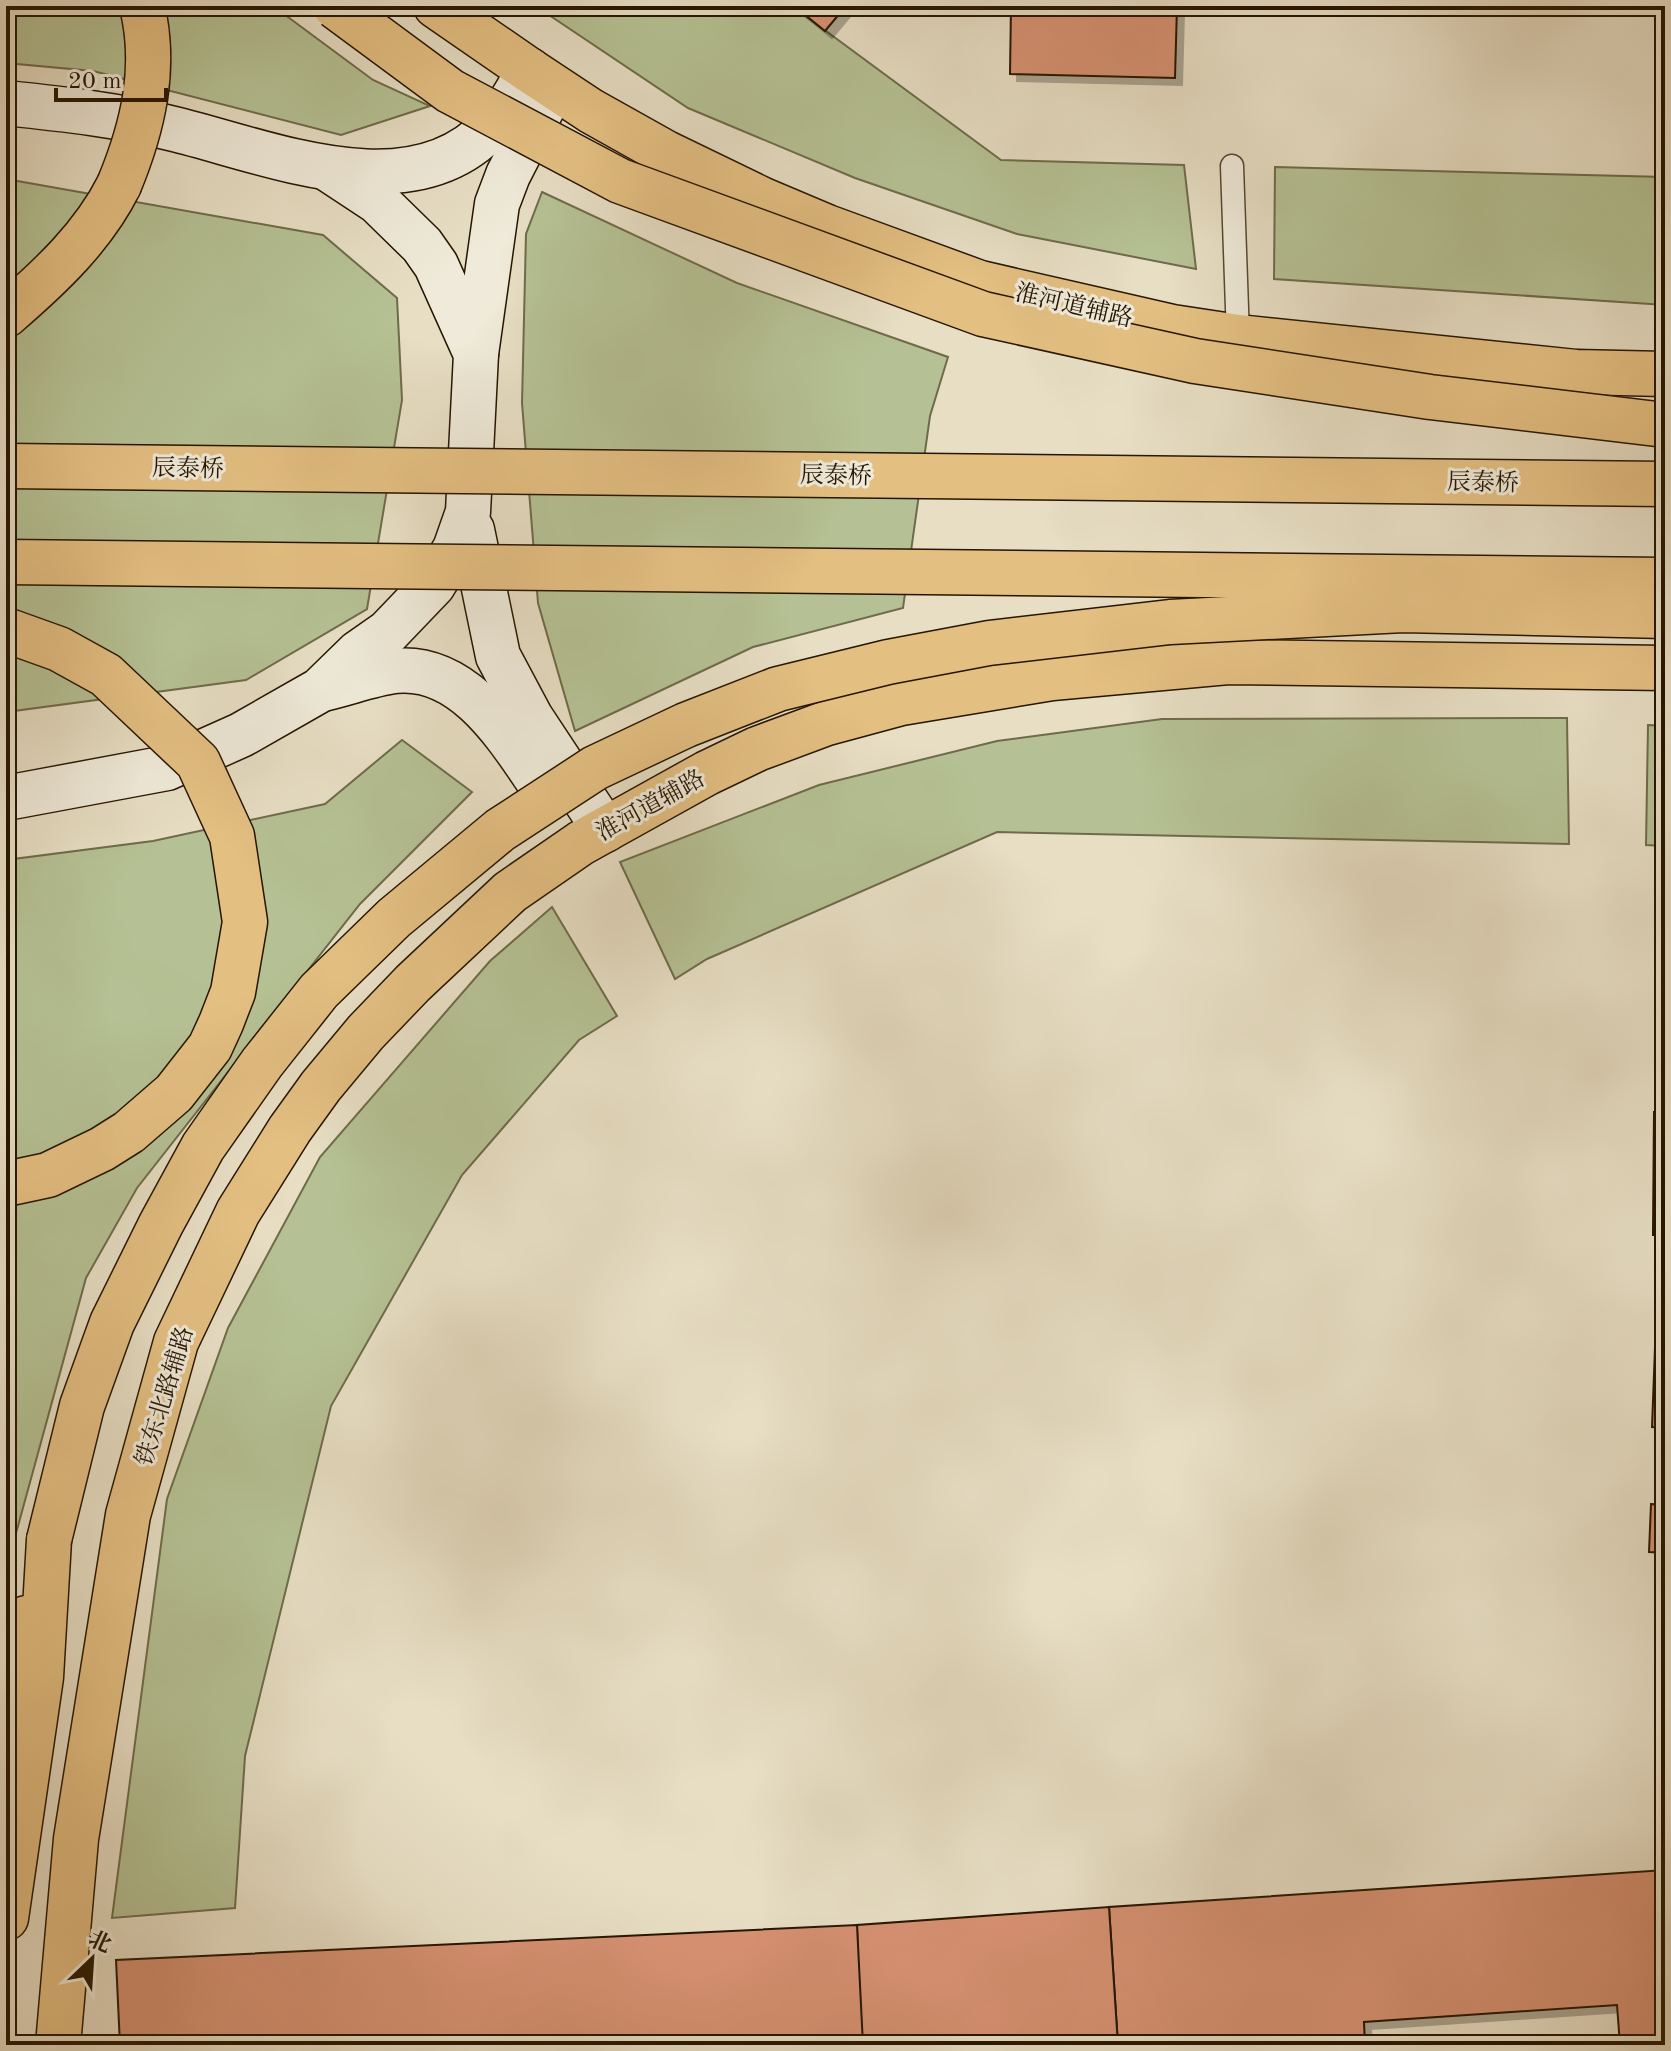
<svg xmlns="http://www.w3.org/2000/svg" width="1671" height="2051" viewBox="0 0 1671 2051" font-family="'Old Standard TT','Noto Serif SC',serif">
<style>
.green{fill:#b5c194;stroke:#6e6b4a;stroke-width:2}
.building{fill:#d69172;stroke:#261500;stroke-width:2;filter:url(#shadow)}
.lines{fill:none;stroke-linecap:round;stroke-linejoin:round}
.lane-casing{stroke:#564731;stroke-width:25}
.secondary-casing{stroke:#261500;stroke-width:47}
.primary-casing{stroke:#261500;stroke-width:47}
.highway-casing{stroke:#261500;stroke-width:47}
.lane{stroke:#efead9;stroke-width:22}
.secondary{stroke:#efead9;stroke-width:44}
.primary{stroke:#e4bf82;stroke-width:44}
.highway{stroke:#e4bf82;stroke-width:44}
.highway-bridge-casing{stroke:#261500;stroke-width:47;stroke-linecap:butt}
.highway-bridge{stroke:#e4bf82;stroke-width:44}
.labels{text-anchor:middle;stroke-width:6;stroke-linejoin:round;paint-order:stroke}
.street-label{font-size:24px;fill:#261500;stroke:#efead9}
</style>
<defs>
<filter id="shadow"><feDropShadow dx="7" dy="7" stdDeviation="0" flood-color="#0004"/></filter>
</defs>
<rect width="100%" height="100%" fill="#e7dec4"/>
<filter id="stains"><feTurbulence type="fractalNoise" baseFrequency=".0025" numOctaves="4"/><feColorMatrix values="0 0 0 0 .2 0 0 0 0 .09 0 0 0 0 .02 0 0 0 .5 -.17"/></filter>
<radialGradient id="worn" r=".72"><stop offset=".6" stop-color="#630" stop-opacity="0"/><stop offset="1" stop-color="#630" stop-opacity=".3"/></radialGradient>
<g class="green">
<polygon points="6,6 273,6 373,80 430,106 341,135 93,71 6,63"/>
<polygon points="546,6 792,6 1001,160 1184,165 1196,269 1017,234 855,178 688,108 543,11"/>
<polygon points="1275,167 1665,177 1665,305 1274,279"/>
<polygon points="6,179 323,235 397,298 402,400 367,609 246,680 6,712"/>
<polygon points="542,192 737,283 948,357 930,416 903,608 753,647 575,731 538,603 522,403 526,234"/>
<polygon points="1567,718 1569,844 997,832 707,959 675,979 620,862 819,785 997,741 1162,719"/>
<polygon points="1648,725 1665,726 1665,846 1646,845"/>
<polygon points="402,740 472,792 360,904 137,1188 86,1278 15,1537 6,1613 6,860 153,841 325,804"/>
<polygon points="552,907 617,1016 579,1040 462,1175 331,1406 245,1756 235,1908 112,1918 167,1499 228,1328 320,1157 490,961"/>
</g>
<g class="building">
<polygon points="794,6 846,6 825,31"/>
<polygon points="1011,6 1177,6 1175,78 1010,74"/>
<polygon points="1662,966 1665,966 1665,1016 1661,1016"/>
<polygon points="1654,1112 1665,1112 1665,1235 1653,1235"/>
<polygon points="1656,1321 1665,1322 1665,1428 1652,1427"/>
<polygon points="1651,1504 1665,1505 1665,1553 1649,1552"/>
<polygon points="1665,1870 1665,2045 1620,2045 1617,2005 1364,2022 1365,2045 1118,2045 1109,1907"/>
<polygon points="1109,1907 1118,2045 860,2045 857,1925"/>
<polygon points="857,1925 863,2045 120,2045 116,1960"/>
</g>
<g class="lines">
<defs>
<polyline id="lane" points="1232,166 1238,337"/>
<g id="secondary">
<path d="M6,103C63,109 119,115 174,129C269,152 412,214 492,126C507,110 518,90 529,70"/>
<polyline points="476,354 497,204 508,175 546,101"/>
<polyline points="472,530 498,656 531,718 605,830"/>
<path d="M322,689C346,684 371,674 395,671C462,664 505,732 537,779"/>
<polyline points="6,798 167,768 241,735 320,690 358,653 388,632 433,585 455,549 468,512 476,354 436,265 422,245 378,202 328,169"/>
</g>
<g id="primary">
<polyline points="529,70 591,111 666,153 763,200 827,227 980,283 1172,327 1238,337 1576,372 1665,374"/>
<polyline points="58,2045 76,1839 128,1515 176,1342 238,1212 290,1129 321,1086 366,1032 413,983 510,892 581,843 707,773 757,749 827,723 901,703 1052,678 1228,662 1665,668"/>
</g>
<g id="highway">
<polyline points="436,6 529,70"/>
<path d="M6,315C50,277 93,237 119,185"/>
<polyline points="6,1688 26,1618"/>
<polyline points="6,1918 41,1677 49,1540"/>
</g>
</defs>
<use href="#lane" class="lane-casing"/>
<use href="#secondary" class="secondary-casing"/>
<use href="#primary" class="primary-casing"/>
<use href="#highway" class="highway-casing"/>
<use href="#lane" class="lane"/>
<use href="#secondary" class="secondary"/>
<use href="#primary" class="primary"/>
<use href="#highway" class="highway"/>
<defs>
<g id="highway-bridge">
<polyline points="335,6 450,91 620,181 983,314 1195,361 1430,397 1665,425"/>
<path d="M119,185C143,127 157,68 142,6"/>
<polyline points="6,466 1665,484"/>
<polyline points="6,562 1665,580"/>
<polyline points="6,630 59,649 106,675 198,762 232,836 245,922 233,992 221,1023 210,1047 174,1093 129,1132 102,1149 48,1175 6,1184"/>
<polyline points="49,1540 82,1406 112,1323 161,1224 203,1147 262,1063 319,991 394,918 500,830 595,768 686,725 778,689 888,662 989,643 1170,622 1403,610 1665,616"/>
</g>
</defs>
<use href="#highway-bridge" class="highway-bridge-casing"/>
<use href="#highway-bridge" class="highway-bridge"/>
</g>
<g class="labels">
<g class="street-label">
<text transform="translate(1074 305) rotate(13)" y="8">淮河道辅路</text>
<text transform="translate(188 468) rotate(1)" y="8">辰泰桥</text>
<text transform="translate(836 475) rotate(1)" y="8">辰泰桥</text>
<text transform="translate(1483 482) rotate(1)" y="8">辰泰桥</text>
<text transform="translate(650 805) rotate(-29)" y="8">淮河道辅路</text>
<text transform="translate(164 1396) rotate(-73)" y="8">铁东北路辅路</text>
</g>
</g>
<rect width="1671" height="2051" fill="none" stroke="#e7dec4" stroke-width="32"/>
<rect x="8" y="8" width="1655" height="2035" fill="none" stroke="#261500" stroke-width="4"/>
<rect x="16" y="16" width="1639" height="2019" fill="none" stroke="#261500" stroke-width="2"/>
<g transform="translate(92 1959) rotate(25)" stroke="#efead9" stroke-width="6" paint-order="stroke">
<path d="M0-6L14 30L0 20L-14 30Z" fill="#261500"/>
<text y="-12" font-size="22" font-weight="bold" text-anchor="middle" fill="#261500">北</text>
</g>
<path d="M56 88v12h110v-12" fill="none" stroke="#261500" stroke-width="4"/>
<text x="68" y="88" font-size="24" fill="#261500" stroke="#efead9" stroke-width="6" paint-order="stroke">20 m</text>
<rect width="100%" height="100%" filter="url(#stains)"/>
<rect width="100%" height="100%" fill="url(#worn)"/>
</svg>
